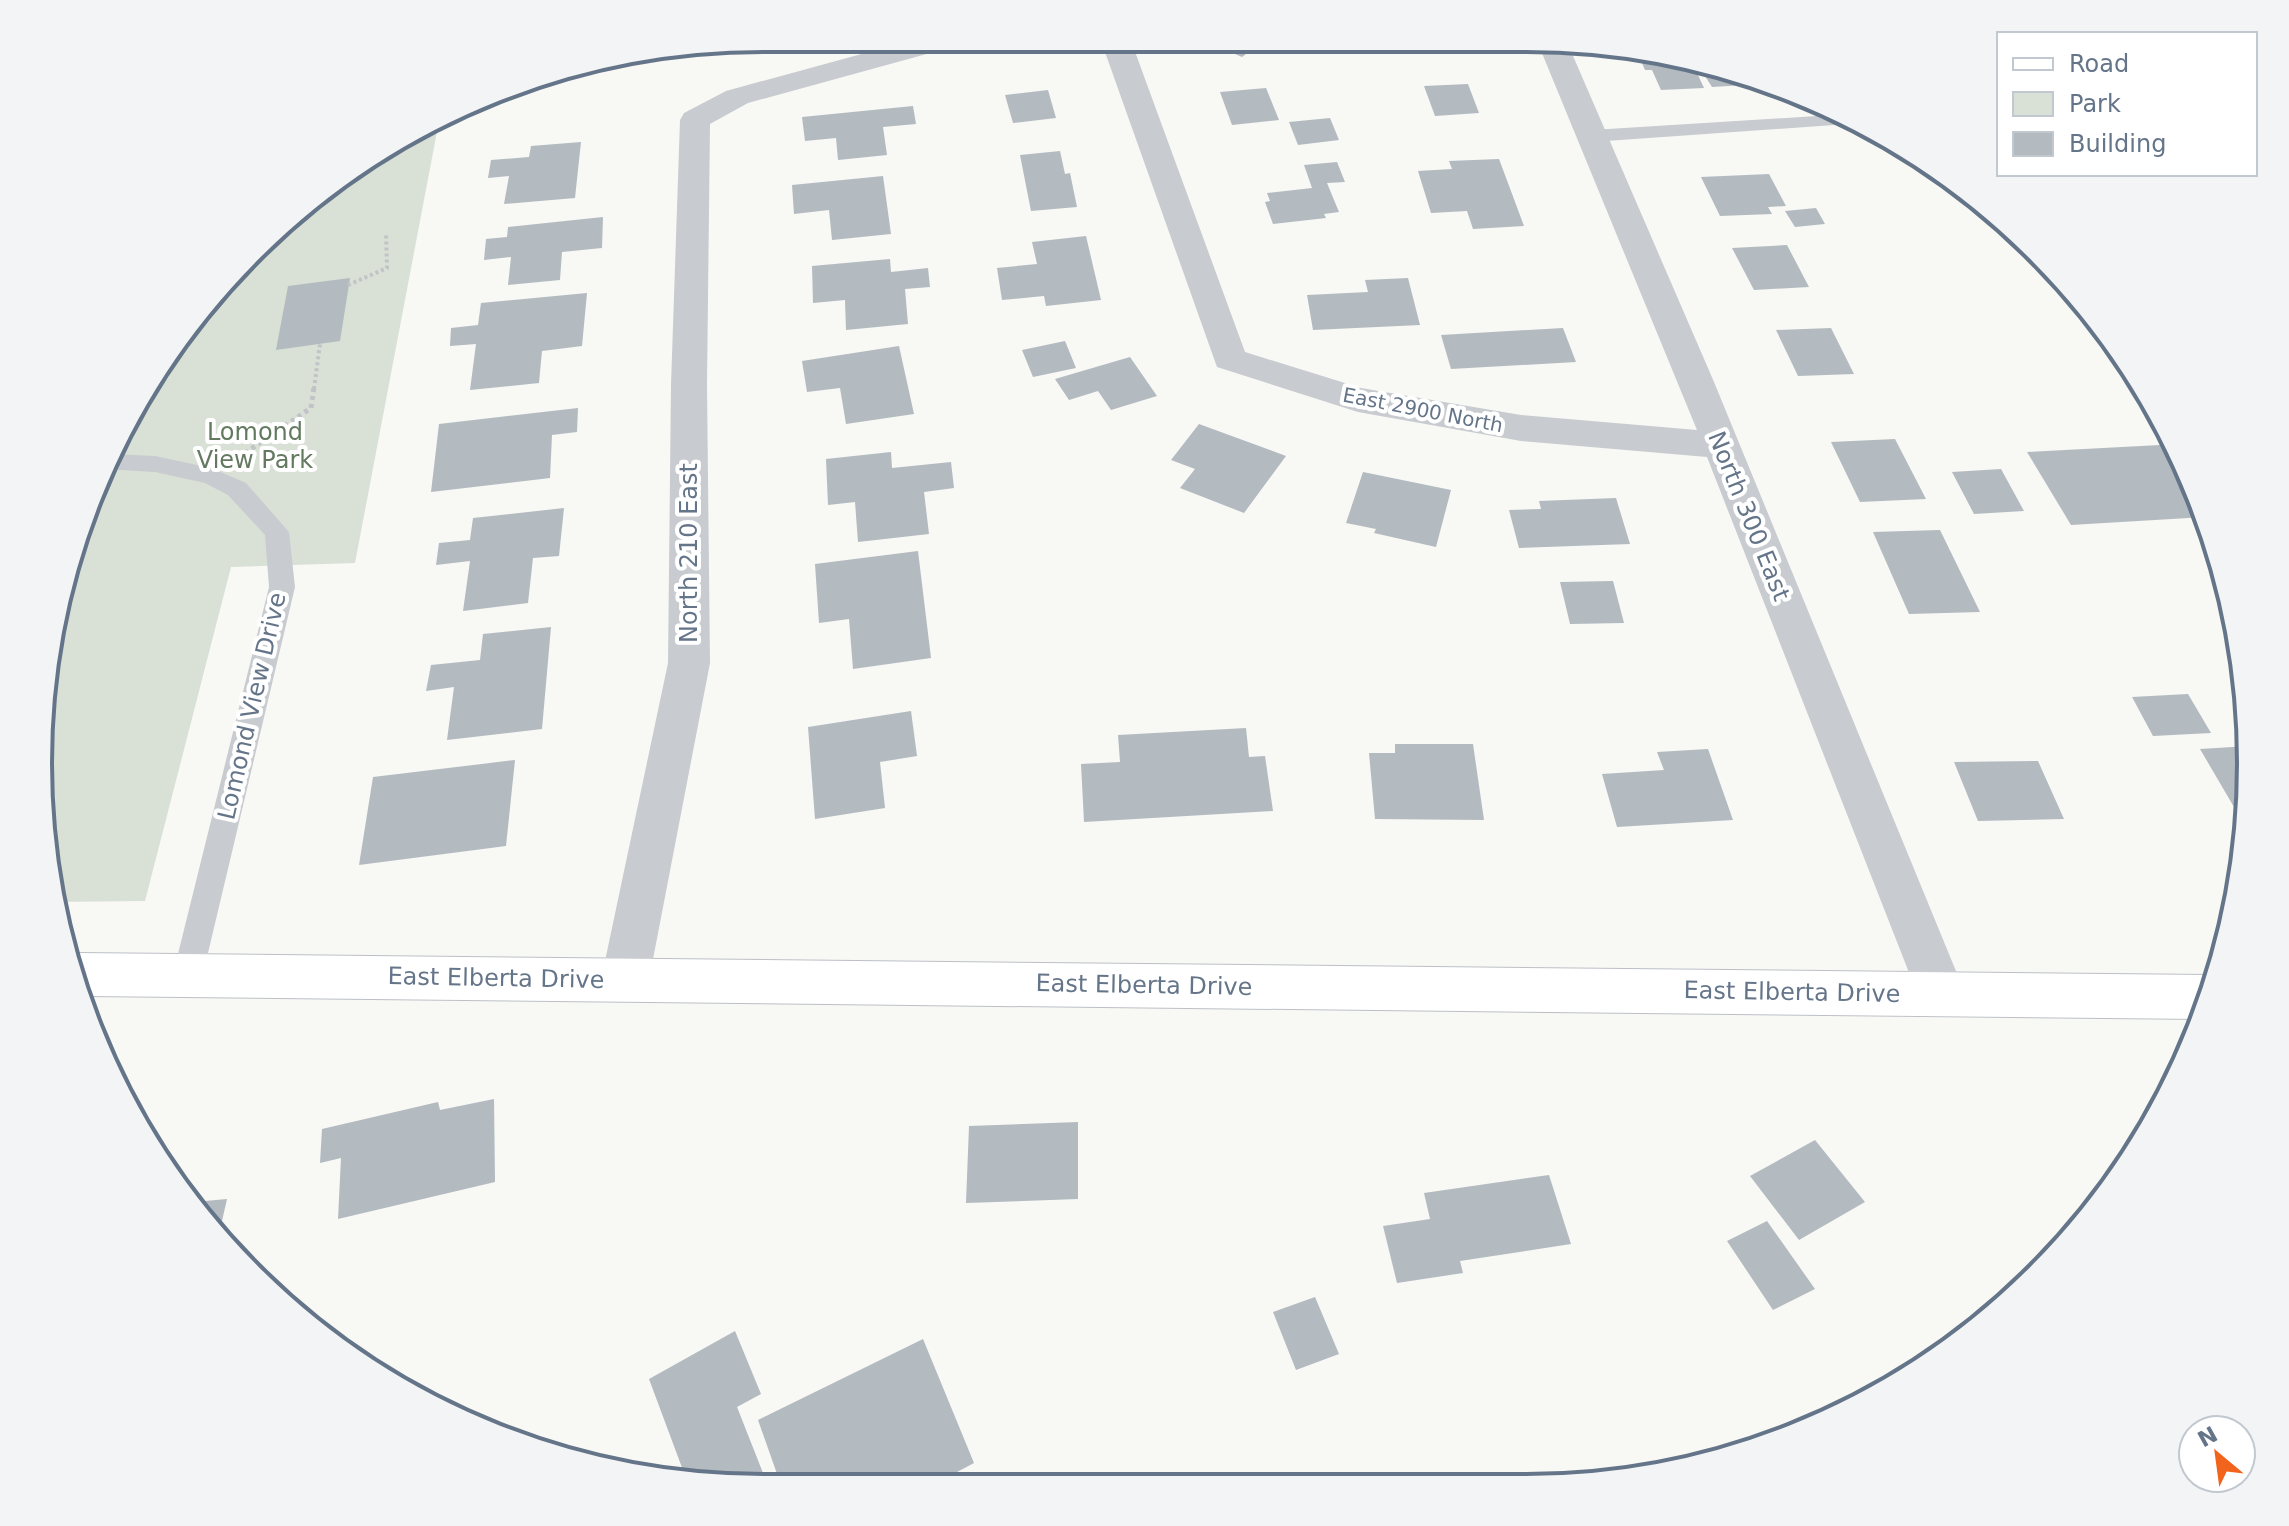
<svg xmlns="http://www.w3.org/2000/svg" width="2289" height="1526" viewBox="0 0 2289 1526" font-family="'DejaVu Sans',sans-serif">
<style>
.green{fill:#d9e1d6}
.building{fill:#b3bac0}
.lines{fill:none;stroke-linecap:round;stroke-linejoin:round}
.secondary-casing{stroke:#bcc0c6;stroke-width:2}
.path-far1{stroke:#c1c3c6;stroke-width:4;stroke-dasharray:3 3;stroke-linecap:butt}
.path{stroke:#c1c3c6;stroke-width:5;stroke-dasharray:4 4;stroke-linecap:butt}
.service{fill:#c8cbcf;fill-rule:evenodd}
.minor{fill:#c8cbcf;fill-rule:evenodd}
.secondary{fill:#fff;fill-rule:evenodd}
.labels{text-anchor:middle;stroke-width:8;stroke-linejoin:round;paint-order:stroke}
.far-street-label{font-size:20px;fill:#657589;stroke:#fff}
.park-label{font-size:24px;fill:#637a60;stroke:#fff}
.street-label{font-size:24px;fill:#657589;stroke:#fff}
.rim{fill:none;stroke:#657589;stroke-width:4}
</style>
<rect width="100%" height="100%" fill="#f8f8f5"/>
<polygon class="green" points="439,121 355,563 231,567 145,901 52,902 40,715 93,486 188,321 360,160"/>
<g class="building">
<polygon points="1209,38 1317,38 1304,47 1287,41 1268,54 1254,48 1242,57 1205,41"/>
<polygon points="1636,49 1667,52 1691,60 1704,88 1661,90 1652,70 1645,70"/>
<polygon points="1700,68 1714,68 1741,77 1746,85 1712,87"/>
<polygon points="1468,84 1479,113 1435,116 1424,86"/>
<polygon points="1266,88 1279,120 1232,125 1220,92"/>
<polygon points="1048,90 1056,118 1013,123 1005,95"/>
<polygon points="913,106 916,124 883,127 887,155 838,160 836,138 805,141 802,117"/>
<polygon points="1330,118 1339,140 1298,145 1289,122"/>
<polygon points="581,142 575,198 504,204 509,176 488,178 491,160 529,157 531,146"/>
<polygon points="1060,151 1065,174 1070,173 1077,207 1031,211 1020,155"/>
<polygon points="1499,159 1524,226 1473,229 1467,211 1431,213 1418,171 1452,169 1449,161"/>
<polygon points="1337,162 1345,182 1327,183 1339,212 1324,214 1326,218 1273,224 1265,202 1270,201 1267,193 1312,188 1304,165"/>
<polygon points="1769,174 1786,206 1768,207 1772,214 1720,216 1701,177"/>
<polygon points="883,176 891,234 832,240 829,210 794,214 792,185"/>
<polygon points="1816,208 1825,224 1795,227 1785,211"/>
<polygon points="603,217 602,248 562,252 560,280 508,285 511,257 484,260 486,239 507,237 508,227"/>
<polygon points="1086,236 1101,300 1046,306 1044,296 1002,300 997,268 1037,264 1032,242"/>
<polygon points="1787,245 1809,287 1754,290 1732,248"/>
<polygon points="890,259 891,272 928,268 930,287 905,289 908,324 846,330 845,300 813,303 812,266"/>
<polygon points="350,278 340,341 276,350 288,286"/>
<polygon points="1408,278 1420,325 1313,330 1307,295 1368,292 1365,280"/>
<polygon points="587,293 582,346 542,351 539,383 470,390 476,344 450,346 451,328 478,325 481,303"/>
<polygon points="1563,328 1576,362 1451,369 1441,335"/>
<polygon points="1831,328 1854,374 1798,376 1776,330"/>
<polygon points="1065,341 1076,368 1033,377 1022,350"/>
<polygon points="899,346 914,414 846,424 840,388 807,392 802,361"/>
<polygon points="1130,357 1157,396 1111,410 1098,391 1069,400 1055,379"/>
<polygon points="578,408 577,432 552,435 550,478 431,492 439,424"/>
<polygon points="1199,424 1286,456 1244,513 1180,488 1195,469 1171,460"/>
<polygon points="1895,439 1926,499 1860,502 1831,442"/>
<polygon points="2160,445 2205,517 2071,525 2027,452"/>
<polygon points="891,452 892,468 951,462 954,488 924,492 929,534 858,542 855,502 828,505 826,459"/>
<polygon points="2001,469 2024,511 1974,514 1952,472"/>
<polygon points="1363,472 1451,490 1436,547 1374,533 1376,529 1346,523"/>
<polygon points="1616,498 1630,544 1519,548 1509,510 1541,509 1539,501"/>
<polygon points="564,508 559,556 533,558 528,603 463,611 470,561 436,565 439,543 470,540 473,518"/>
<polygon points="1940,530 1980,612 1909,614 1873,532"/>
<polygon points="918,551 931,658 853,669 849,619 819,623 815,564"/>
<polygon points="1613,581 1624,623 1570,624 1560,582"/>
<polygon points="551,627 542,729 447,740 454,687 426,691 431,665 480,660 483,634"/>
<polygon points="2188,694 2211,733 2153,736 2132,697"/>
<polygon points="911,711 917,756 880,762 885,808 815,819 808,727"/>
<polygon points="1246,728 1249,757 1265,756 1273,811 1084,822 1081,764 1120,762 1118,735"/>
<polygon points="1395,744 1473,744 1484,820 1375,819 1369,753 1395,753"/>
<polygon points="2249,746 2251,763 2245,819 2241,819 2200,749"/>
<polygon points="1708,749 1733,820 1617,827 1602,774 1664,770 1657,752"/>
<polygon points="515,760 506,846 359,865 373,777"/>
<polygon points="2038,761 2064,819 1978,821 1954,762"/>
<polygon points="494,1099 495,1182 338,1219 341,1158 320,1163 322,1129 438,1102 440,1110"/>
<polygon points="1078,1122 1078,1199 966,1203 969,1126"/>
<polygon points="1815,1140 1865,1202 1799,1240 1750,1176"/>
<polygon points="1549,1175 1571,1244 1460,1261 1463,1273 1397,1283 1383,1226 1430,1219 1424,1193"/>
<polygon points="227,1199 219,1234 194,1202"/>
<polygon points="1767,1221 1815,1289 1773,1310 1727,1241"/>
<polygon points="1315,1297 1339,1354 1296,1370 1273,1312"/>
<polygon points="735,1331 761,1394 737,1407 763,1473 740,1486 687,1481 649,1379"/>
<polygon points="923,1339 974,1463 927,1488 782,1488 758,1420"/>
</g>
<g class="lines">
<defs>
<polygon id="secondary" points="78,953 2209,975 2215,977 2202,1019 86,996 71,955"/>
</defs>
<use href="#secondary" class="secondary-casing"/>
<g class="path-far1">
<polyline points="348,285 387,268 386,233"/>
<polyline points="314,389 320,344"/>
</g>
<polyline class="path" points="245,453 311,408 314,387"/>
<g class="service">
<polygon points="1848,114 1862,123 1592,142 1582,136 1592,130"/>
<polygon points="112,454 155,456 211,468 246,483 289,532 295,587 203,974 199,984 188,988 177,984 173,974 269,587 265,535 228,495 205,483 155,472 103,469"/>
</g>
<g class="minor">
<polygon points="920,38 968,38 963,44 748,103 710,124 707,385 710,663 649,980 642,995 625,1002 608,995 601,980 668,663 671,385 680,120 684,113 726,91"/>
<polygon points="1100,38 1130,38 1245,352 1361,388 1521,415 1697,430 1537,41 1567,42 1714,382 1965,993 1958,1008 1941,1015 1924,1008 1917,993 1707,457 1521,441 1358,412 1217,367"/>
</g>
<use href="#secondary" class="secondary"/>
</g>
<g class="labels">
<g class="far-street-label">
<text transform="translate(1423 410) rotate(11)" y="7">East 2900 North</text>
</g>
<g class="park-label">
<text x="255" y="440">Lomond<tspan x="255" dy="28">View Park</tspan></text>
</g>
<g class="street-label">
<text transform="translate(1749 516) rotate(68)" y="8">North 300 East</text>
<text transform="translate(689 553) rotate(-90)" y="8">North 210 East</text>
<text transform="translate(252 706) rotate(-77)" y="8">Lomond View Drive</text>
<text transform="translate(496 978) rotate(1)" y="8">East Elberta Drive</text>
<text transform="translate(1144 985) rotate(1)" y="8">East Elberta Drive</text>
<text transform="translate(1792 992) rotate(1)" y="8">East Elberta Drive</text>
</g>
</g>
<path d="M0 0H2289V1526H0ZM763 52H1526A711 711 0 0 1 2237 763V763A711 711 0 0 1 1526 1474H763A711 711 0 0 1 52 763V763A711 711 0 0 1 763 52Z" fill="#f3f4f6" fill-rule="evenodd"/>
<path class="rim" d="M763 52H1526A711 711 0 0 1 2237 763V763A711 711 0 0 1 1526 1474H763A711 711 0 0 1 52 763V763A711 711 0 0 1 763 52Z"/>
<rect x="1997" y="32" width="260" height="144" fill="#ffffff" stroke="#c1c8d0" stroke-width="2"/>
<rect x="2013" y="58" width="40" height="12" fill="#ffffff" stroke="#c1c8d0" stroke-width="2"/>
<text x="2069" y="72" font-size="24" fill="#657589">Road</text>
<rect x="2013" y="92" width="40" height="24" fill="#d9e1d6" stroke="#c1c8d0" stroke-width="2"/>
<text x="2069" y="112" font-size="24" fill="#657589">Park</text>
<rect x="2013" y="132" width="40" height="24" fill="#b3bac0" stroke="#c1c8d0" stroke-width="2"/>
<text x="2069" y="152" font-size="24" fill="#657589">Building</text>
<g transform="translate(2217 1454) rotate(331)"><circle r="38" fill="#ffffff" stroke="#c1c8d0" stroke-width="2"/>
<path d="M0-6L14 30L0 20L-14 30Z" fill="#f2631c"/>
<text y="-12" font-size="22" font-weight="bold" text-anchor="middle" fill="#657589">N</text>
</g>
</svg>
